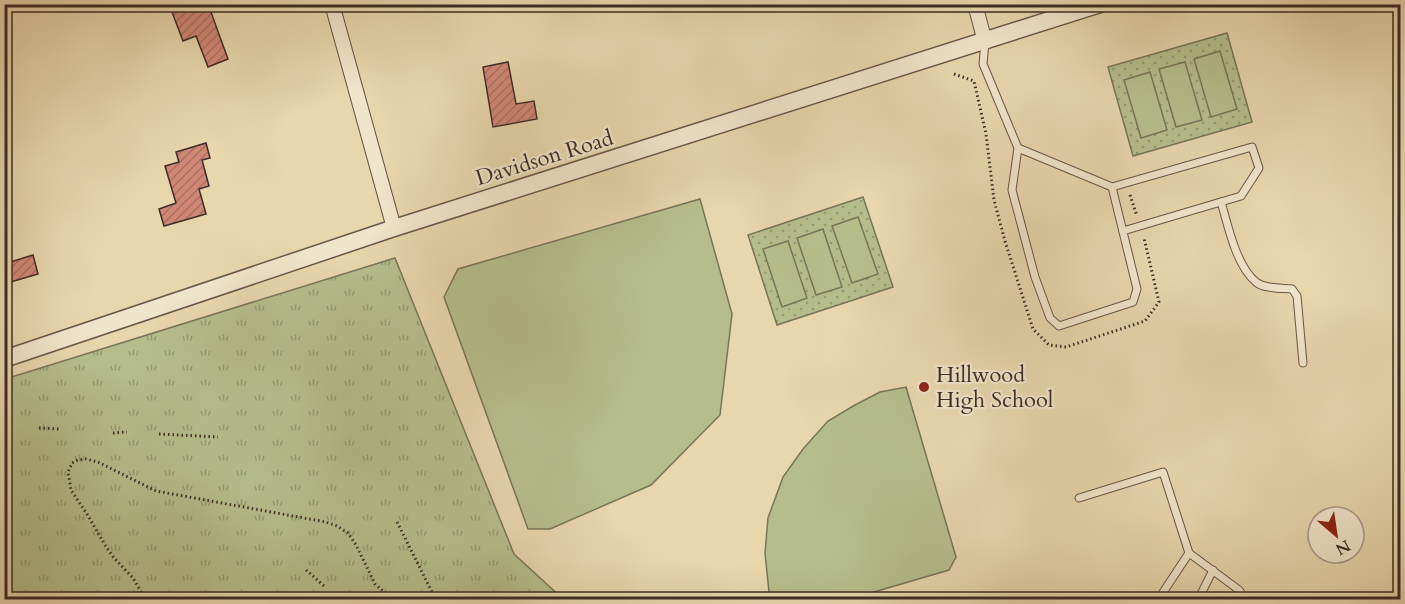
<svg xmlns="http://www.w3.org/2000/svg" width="1405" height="604" viewBox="0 0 1405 604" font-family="Cardo,serif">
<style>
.grass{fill:url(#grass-tufts);stroke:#797558;stroke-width:1.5}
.park{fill:url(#park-dots);stroke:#797558;stroke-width:1.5}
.garden{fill:#b5be8b;stroke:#797558;stroke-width:1.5}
.building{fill:url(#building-hatch);stroke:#3d2c26;stroke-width:1.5}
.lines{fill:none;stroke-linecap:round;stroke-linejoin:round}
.service-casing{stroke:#685648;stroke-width:9}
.minor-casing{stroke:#685648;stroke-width:16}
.tertiary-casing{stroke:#685648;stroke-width:19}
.path{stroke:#3d2c26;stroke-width:3;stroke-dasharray:1.5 3;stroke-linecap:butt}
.service{stroke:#f0e4ca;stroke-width:7}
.minor{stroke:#f0e4ca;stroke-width:14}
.tertiary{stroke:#f0e4ca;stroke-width:16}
.poi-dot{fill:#8f2418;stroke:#f0e4ca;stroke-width:2}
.labels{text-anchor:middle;stroke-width:4.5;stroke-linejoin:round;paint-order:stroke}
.street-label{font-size:22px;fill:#3d2c26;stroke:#f0e4ca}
.poi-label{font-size:22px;fill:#3d2c26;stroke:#f0e4ca;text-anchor:start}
</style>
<defs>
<pattern id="grass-tufts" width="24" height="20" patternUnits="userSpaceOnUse" patternTransform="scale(1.5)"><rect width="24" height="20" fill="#b5be8b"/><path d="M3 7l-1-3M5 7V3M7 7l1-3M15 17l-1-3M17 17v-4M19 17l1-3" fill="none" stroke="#949b71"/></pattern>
<pattern id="park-dots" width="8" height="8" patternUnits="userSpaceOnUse" patternTransform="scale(1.5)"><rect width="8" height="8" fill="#b5be8b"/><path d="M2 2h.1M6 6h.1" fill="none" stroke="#949b71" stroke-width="1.8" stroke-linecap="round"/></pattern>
<pattern id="building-hatch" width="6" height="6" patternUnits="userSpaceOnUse" patternTransform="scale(1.5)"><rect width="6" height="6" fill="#d18776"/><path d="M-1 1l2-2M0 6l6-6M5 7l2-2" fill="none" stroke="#ab6f61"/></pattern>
</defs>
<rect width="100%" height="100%" fill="#e8d6ad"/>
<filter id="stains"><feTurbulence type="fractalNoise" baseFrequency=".00333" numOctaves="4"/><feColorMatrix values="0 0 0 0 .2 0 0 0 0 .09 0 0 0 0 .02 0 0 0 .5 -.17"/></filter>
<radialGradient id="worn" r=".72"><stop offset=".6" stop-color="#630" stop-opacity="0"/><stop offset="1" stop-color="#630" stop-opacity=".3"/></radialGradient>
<polygon class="grass" points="395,258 514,554 563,599 5,599 5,379"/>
<g class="park">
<polygon points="1227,33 1252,122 1133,156 1108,67"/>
<polygon points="863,197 893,287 777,325 748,235"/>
</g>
<g class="garden">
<polygon points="1220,51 1237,109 1211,117 1194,59"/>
<polygon points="1185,62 1202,120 1176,127 1159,69"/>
<polygon points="1150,72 1167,130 1141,138 1124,80"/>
<polygon points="700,199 732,314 720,415 651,485 550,529 528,529 444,297 458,269"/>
<polygon points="858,217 878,274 852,283 832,226"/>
<polygon points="823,229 842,287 816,295 797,238"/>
<polygon points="788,241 807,298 782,307 763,249"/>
<polygon points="906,387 956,557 949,570 850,599 771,599 769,592 765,553 768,518 783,477 803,449 828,421 855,405 880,392"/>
</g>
<g class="building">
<polygon points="169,4 208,4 228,59 208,67 196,36 183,41"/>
<polygon points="508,62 516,104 534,101 537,119 493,127 483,67"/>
<polygon points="206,143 210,158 202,160 209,186 199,189 206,214 164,226 159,209 176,203 165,166 179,162 176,152"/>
<polygon points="33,255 38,274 4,284 4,264"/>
</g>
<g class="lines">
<defs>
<g id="service">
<polyline points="985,42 983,64 1018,148 1012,190 1035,277 1050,318 1059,326 1133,302 1137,289 1112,187 1018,148"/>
<polyline points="1112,187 1252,147 1259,168 1241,196 1123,231"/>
<path d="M1221,202C1228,225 1236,266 1256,282C1264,289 1281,288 1292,289L1297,296L1303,363"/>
<polyline points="1079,498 1163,472 1189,553 1239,590 1246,600"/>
<polyline points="1158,600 1189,553"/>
<polyline points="1198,600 1213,570"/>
</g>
<g id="minor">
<polyline points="332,4 394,228"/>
<polyline points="975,4 985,42"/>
</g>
<polyline id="tertiary" points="4,359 394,228 1100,4"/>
</defs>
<use href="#service" class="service-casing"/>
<use href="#minor" class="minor-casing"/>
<use href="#tertiary" class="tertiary-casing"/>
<g class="path">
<polyline points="954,74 974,81 986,134 994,200 1005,241 1033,329 1049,345 1066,347 1145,321 1159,302 1144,238"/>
<polyline points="1130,195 1137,216"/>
<polyline points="39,428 59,429"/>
<polyline points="113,433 127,432"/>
<polyline points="159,434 218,437"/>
<polyline points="397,522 432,592"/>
<polyline points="306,570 324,586"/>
<polyline points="146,600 133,578 114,558 105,545 87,514 71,490 68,472 72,463 78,460 86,459 98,462 156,491 326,522 337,526 348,533 356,545 375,584 393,600"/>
</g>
<use href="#service" class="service"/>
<use href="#minor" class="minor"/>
<use href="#tertiary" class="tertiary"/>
</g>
<circle class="poi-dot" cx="924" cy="387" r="6"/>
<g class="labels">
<g class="street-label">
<text transform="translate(544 157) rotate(-17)" y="8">Davidson Road</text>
</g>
<g class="poi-label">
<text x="936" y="382">Hillwood<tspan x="936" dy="25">High School</tspan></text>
</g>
</g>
<rect width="1405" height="604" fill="none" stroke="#e8d6ad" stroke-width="24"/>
<rect x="6" y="6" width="1393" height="592" fill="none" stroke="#3d2c26" stroke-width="3"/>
<rect x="12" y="12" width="1381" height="580" fill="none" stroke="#3d2c26" stroke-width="1.5"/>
<g transform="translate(1336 535) rotate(151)"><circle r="28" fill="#f0e4ca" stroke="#a89a88" stroke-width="1.5"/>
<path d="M0-4.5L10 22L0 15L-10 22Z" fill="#8f2418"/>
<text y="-9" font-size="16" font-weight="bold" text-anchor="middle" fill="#3d2c26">N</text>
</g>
<rect width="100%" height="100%" filter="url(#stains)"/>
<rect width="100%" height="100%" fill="url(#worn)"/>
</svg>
